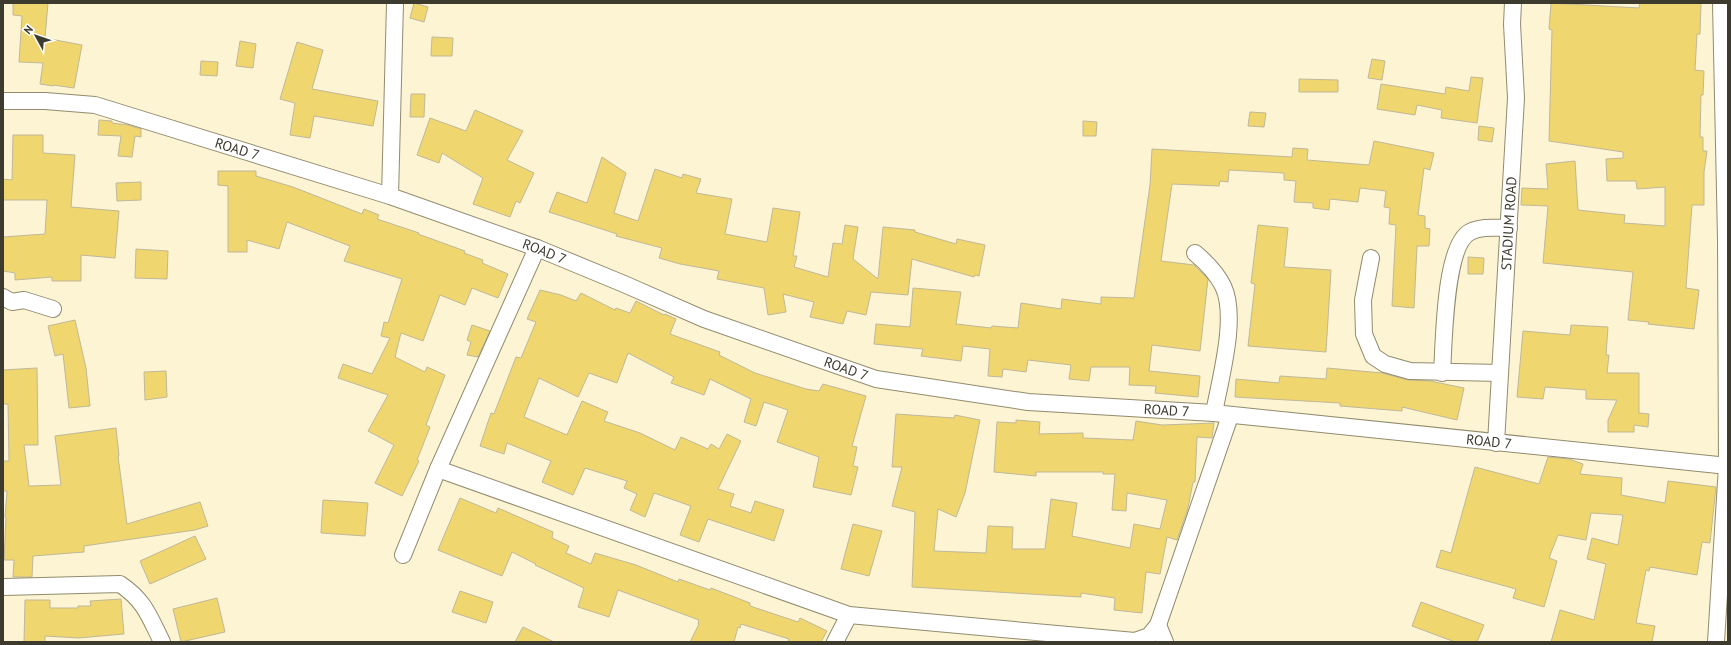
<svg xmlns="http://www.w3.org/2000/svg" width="1731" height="645" viewBox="0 0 1731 645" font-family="'PT Sans',sans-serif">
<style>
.building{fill:#f0d66e;stroke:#c0b899}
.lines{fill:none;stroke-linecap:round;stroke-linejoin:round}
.minor-casing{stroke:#928b6d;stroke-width:18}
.minor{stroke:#fff;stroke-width:16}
.labels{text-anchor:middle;stroke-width:4;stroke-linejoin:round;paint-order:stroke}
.street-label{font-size:14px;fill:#3d3a2e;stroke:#fff}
</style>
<rect width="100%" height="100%" fill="#fcf4d3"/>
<g class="building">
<polygon points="13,3 48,3 45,38 82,45 74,88 53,85 53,86 40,84 43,63 19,62 22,16 13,15"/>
<polygon points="414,3 428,7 424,22 410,18"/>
<polygon points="1551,3 1639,8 1640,3 1701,3 1700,34 1697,34 1695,70 1704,71 1703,95 1701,95 1700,137 1703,137 1703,151 1707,151 1704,172 1704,205 1692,205 1686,288 1699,290 1694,329 1648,324 1649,322 1628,320 1633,272 1543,263 1548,206 1521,205 1522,188 1548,189 1546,164 1575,161 1578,210 1625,215 1624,223 1665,226 1665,187 1637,189 1636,181 1607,181 1606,159 1623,158 1623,152 1549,141 1552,30 1549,29"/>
<polygon points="432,37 453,38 452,56 431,56"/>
<polygon points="240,41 256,44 253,68 236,66"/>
<polygon points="297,42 323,50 312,89 378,101 373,126 314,116 310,138 290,135 295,103 280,99"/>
<polygon points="1372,59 1385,61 1382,80 1368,78"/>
<polygon points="201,61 218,62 217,76 200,75"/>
<polygon points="1471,77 1483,78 1477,123 1441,118 1442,110 1417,105 1415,115 1377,109 1381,84 1445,94 1446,87 1469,91"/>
<polygon points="1299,79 1338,80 1338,92 1299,92"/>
<polygon points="411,94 425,94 424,117 410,117"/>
<polygon points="475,110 523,131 507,160 534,173 520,203 516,201 510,217 473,204 483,178 442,153 439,163 417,155 430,118 466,131"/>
<polygon points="1250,112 1266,113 1264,127 1248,126"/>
<polygon points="99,120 112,121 112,123 128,125 141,129 141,137 135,136 132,157 118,156 121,136 98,135"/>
<polygon points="1083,121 1097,122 1096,136 1083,136"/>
<polygon points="1479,126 1494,128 1492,142 1478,140"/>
<polygon points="13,135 43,135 43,153 75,155 71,207 119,211 115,258 81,255 81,281 52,281 52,277 15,280 15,273 3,271 3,237 45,234 47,200 3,200 3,179 12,180"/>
<polygon points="1374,141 1434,153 1430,170 1424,168 1418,215 1425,216 1425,228 1430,229 1429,246 1417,246 1414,308 1392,306 1396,225 1389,224 1390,208 1384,207 1386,191 1360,188 1358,202 1330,199 1329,210 1313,208 1313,203 1294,202 1296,181 1284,180 1284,173 1229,170 1228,182 1220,181 1219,186 1172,184 1161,261 1194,265 1208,279 1200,351 1152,345 1149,371 1200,376 1198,397 1155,393 1156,386 1129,385 1130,367 1091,367 1089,381 1069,379 1071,365 1028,360 1026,372 1003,369 1002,377 988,376 990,349 963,346 961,361 921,356 923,349 874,344 876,324 910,327 913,288 961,292 956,324 991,328 992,326 1018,328 1021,303 1061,309 1062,299 1101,304 1101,297 1134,298 1150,185 1152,149 1292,157 1293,148 1308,149 1307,160 1369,165"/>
<polygon points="602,157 626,173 614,213 638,221 655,169 682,178 683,174 701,179 696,193 732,199 725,234 767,242 773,208 800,212 793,256 797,256 794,267 828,277 833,243 842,244 845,225 858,227 853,259 878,279 883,227 915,230 915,232 956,244 957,239 985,245 979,276 975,275 974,277 912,259 908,295 871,292 866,315 847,311 843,324 810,317 814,302 783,294 786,312 768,315 764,288 717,279 719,271 680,264 659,258 662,248 616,236 617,234 549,212 557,192 587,203"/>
<polygon points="218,171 256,171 256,176 293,187 362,214 364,209 379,215 377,219 419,233 418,234 465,251 464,253 483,260 482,263 508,274 498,298 472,288 465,305 440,295 423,341 401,333 395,357 425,372 427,367 445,375 426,425 430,427 417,460 419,461 402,496 375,483 394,445 368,431 388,395 338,378 343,364 372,374 390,338 381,336 384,322 388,323 402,279 344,261 350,246 287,222 279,249 247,240 247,252 228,252 228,186 218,185"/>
<polygon points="141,182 141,200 117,201 116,183"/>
<polygon points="1258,225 1288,228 1284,267 1331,270 1326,352 1248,346 1255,284 1251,283"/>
<polygon points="136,249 168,251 167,279 135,278"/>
<polygon points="1468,257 1484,258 1483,274 1468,274"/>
<polygon points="540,290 561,295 576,301 581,293 615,310 616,308 630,313 636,301 664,315 665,314 676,319 670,334 720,352 719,355 755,373 806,389 819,391 823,384 866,396 852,446 857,447 853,466 858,467 851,495 813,487 819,457 777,442 788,410 764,402 756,426 744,422 751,399 710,379 704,395 671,383 674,377 628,353 617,383 589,373 578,397 539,378 524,417 567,435 582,401 608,412 604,421 640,433 675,450 681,437 708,449 711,444 719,449 727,434 741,441 718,489 734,494 730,506 751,513 755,501 784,510 774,541 708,519 699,542 680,535 691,506 654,493 645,517 630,510 637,494 624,488 627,481 585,468 573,495 542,482 551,461 507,443 504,454 480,446 491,413 494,414 516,357 521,358 536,322 527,319"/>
<polygon points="75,320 86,368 90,406 69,408 63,354 55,356 48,326"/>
<polygon points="472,325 490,331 478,357 467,355 471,342 467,340"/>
<polygon points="1571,325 1608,327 1606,355 1609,355 1607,373 1639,373 1639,413 1649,414 1648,427 1634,425 1634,432 1608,432 1608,420 1617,400 1586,399 1586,390 1545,387 1543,399 1517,397 1523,331 1570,335"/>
<polygon points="37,368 38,445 24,445 29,486 61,485 55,436 116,428 119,456 118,456 127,524 200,502 208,526 195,530 84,546 84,552 33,556 32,577 13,577 14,560 4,560 6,518 5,517 7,491 3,491 3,461 9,461 8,404 3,404 3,370"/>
<polygon points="1327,368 1382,373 1408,380 1430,381 1464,388 1457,420 1402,407 1402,411 1340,406 1340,403 1235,397 1236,379 1279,383 1280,376 1326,379"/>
<polygon points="166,371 167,397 145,400 144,372"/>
<polygon points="896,414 954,418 955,415 980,420 965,493 956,517 938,509 934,551 986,553 988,526 1013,527 1012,549 1045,549 1051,499 1077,503 1072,536 1130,548 1134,524 1160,529 1167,500 1127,493 1126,511 1112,510 1115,474 1103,474 1103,472 1036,472 1036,476 994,472 997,422 1016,423 1016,420 1040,422 1039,434 1083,433 1083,438 1133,440 1136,421 1162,425 1214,423 1212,438 1197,437 1195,482 1193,482 1188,508 1177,540 1167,537 1160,574 1146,572 1142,613 1114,610 1115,598 1081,593 1081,597 912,587 915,512 892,506 902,467 892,467"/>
<polygon points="1548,457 1569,459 1583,464 1580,474 1622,478 1621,495 1665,503 1668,481 1716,487 1710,543 1702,542 1697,575 1650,567 1649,571 1646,570 1636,623 1655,626 1652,642 1551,642 1560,610 1594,620 1606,564 1587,559 1592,538 1618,545 1623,515 1591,513 1586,540 1558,535 1549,558 1557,561 1544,607 1513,598 1516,589 1436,567 1441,550 1451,553 1475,467 1539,484"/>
<polygon points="460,498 496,513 498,508 553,532 552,538 569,546 566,553 591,564 595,553 636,565 678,582 679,579 710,590 711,588 750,603 750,606 798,622 800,618 827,631 821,642 788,642 789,639 741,624 740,628 738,627 734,642 690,642 699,624 698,624 699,620 618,590 609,617 578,607 584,588 535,565 536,564 512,552 502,576 438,550"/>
<polygon points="323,500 368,503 365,536 321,533"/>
<polygon points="853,524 882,531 869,576 841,569"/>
<polygon points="195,536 206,559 150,584 140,561"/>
<polygon points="460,591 493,602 486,623 452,612"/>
<polygon points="217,598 225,632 181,642 173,609"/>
<polygon points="121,599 124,634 78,638 45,636 45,642 24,642 25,600 50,600 50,608 78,608 78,606 91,606 90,601"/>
<polygon points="1421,602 1484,625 1477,642 1455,642 1412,626"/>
<polygon points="523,627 554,642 515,642"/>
</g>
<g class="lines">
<defs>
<g id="minor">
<path id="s1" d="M3,101H45L95,105L390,196L537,248L624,284L704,319L876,379L1028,402L1214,413L1728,466"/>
<polyline points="390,196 395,3"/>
<path d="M1195,253C1207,263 1216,272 1223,286C1238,317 1220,379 1214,413"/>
<polyline points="1371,258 1363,300 1364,334 1373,356 1385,364 1410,371 1500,373"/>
<polyline points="3,297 12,302 24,300 53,309"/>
<path d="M1442,373C1444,345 1444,245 1470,232C1482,226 1495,228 1509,228"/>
<path id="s2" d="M1496,443L1516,98L1512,24L1513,3"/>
<polyline points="438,469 849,615 1135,641 1149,636 1158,625 1230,416"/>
<polyline points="403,555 438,469 537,248"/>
<path d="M3,587L120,584C145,601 149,616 162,642"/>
<polyline points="1158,625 1165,642"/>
<polyline points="835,642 849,615"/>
<polyline points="1716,642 1727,466 1726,239 1721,3"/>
</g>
</defs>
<use href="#minor" class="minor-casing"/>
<use href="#minor" class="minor"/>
</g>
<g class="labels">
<g class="street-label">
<text dy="5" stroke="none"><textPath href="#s1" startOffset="241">ROAD 7</textPath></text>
<text dy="5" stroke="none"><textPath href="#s2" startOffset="220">STADIUM ROAD</textPath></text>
<text dy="5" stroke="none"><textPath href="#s1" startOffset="565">ROAD 7</textPath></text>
<text dy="5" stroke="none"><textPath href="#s1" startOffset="889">ROAD 7</textPath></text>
<text dy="5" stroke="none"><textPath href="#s1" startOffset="1213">ROAD 7</textPath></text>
<text dy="5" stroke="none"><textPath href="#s1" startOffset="1537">ROAD 7</textPath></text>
</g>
</g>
<rect width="1731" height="645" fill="none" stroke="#3d3a2e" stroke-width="8"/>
<g transform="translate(36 36) rotate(310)" stroke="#ffffff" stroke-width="3" paint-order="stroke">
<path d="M0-3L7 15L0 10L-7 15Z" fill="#3d3a2e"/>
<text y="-6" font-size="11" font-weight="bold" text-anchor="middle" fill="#3d3a2e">N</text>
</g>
</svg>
